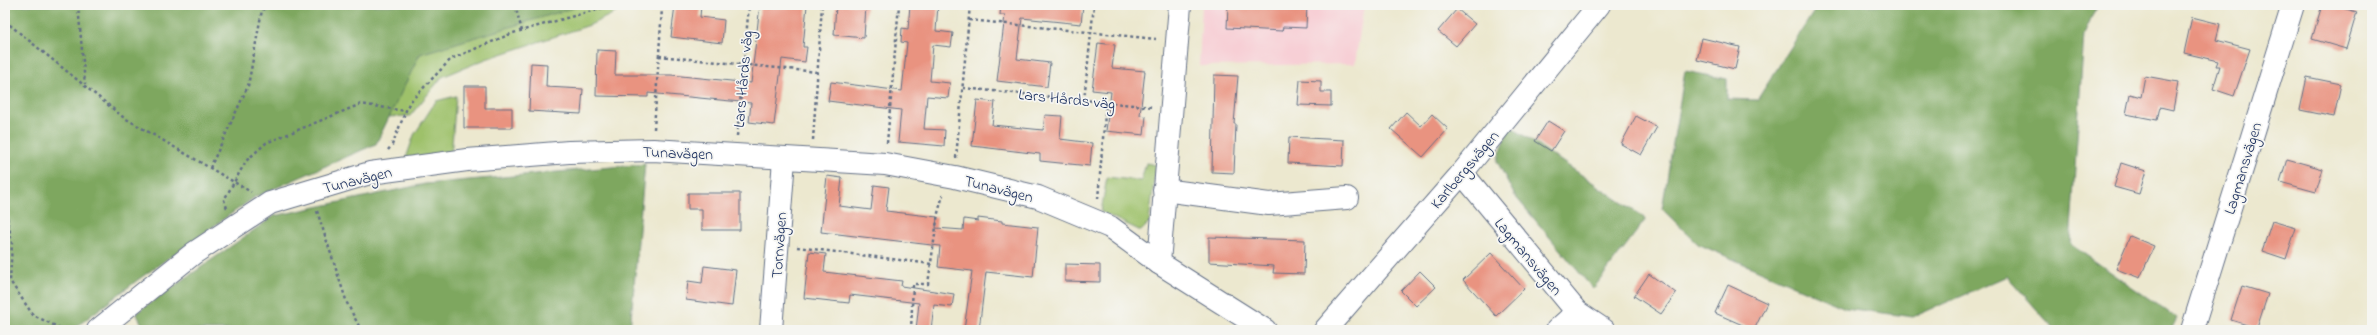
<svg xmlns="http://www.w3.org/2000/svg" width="2377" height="335" viewBox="0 0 2377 335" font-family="'Indie Flower',sans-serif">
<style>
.built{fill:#f7cfd5}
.green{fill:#9ec16a;stroke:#5c7864}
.forest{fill:#7ea75e;stroke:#4c6b5e}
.building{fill:#e99380}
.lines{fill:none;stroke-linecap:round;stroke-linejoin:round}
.minor-casing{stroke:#647086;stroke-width:24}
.tertiary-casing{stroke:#647086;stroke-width:24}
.path{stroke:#647086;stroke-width:2.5;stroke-dasharray:3 3;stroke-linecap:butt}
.minor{stroke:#fff;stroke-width:22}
.tertiary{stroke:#fff;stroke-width:22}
.labels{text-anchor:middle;stroke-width:3.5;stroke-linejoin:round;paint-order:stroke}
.street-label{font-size:16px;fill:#1b2f5e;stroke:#f6f6f2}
</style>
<rect width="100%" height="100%" fill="#f6f6f2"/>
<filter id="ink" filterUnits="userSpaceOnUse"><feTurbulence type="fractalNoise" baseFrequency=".025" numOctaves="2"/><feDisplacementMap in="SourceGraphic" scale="8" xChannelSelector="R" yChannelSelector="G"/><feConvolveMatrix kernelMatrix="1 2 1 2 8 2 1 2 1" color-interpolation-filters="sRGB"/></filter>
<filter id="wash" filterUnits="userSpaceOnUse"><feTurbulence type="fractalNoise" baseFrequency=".012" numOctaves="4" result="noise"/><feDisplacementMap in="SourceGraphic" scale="16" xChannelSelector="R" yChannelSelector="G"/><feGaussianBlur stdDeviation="0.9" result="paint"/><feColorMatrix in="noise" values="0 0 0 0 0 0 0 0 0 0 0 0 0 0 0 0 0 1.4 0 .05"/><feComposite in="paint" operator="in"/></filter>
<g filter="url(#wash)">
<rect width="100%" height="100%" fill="#ece8cf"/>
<polygon class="built" points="1202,5 1364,5 1355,64 1199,66"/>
<g class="green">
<polygon points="558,5 631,5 590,25 486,59 442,77 410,116 386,117 396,90 423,49"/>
<polygon points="456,96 451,157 404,164 414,135 436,101"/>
<polygon points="1146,163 1156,165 1149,223 1141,231 1101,212 1107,177 1141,181"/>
</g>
<g class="forest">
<polygon points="5,5 583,5 420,54 376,144 255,197 139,279 72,330 5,330"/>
<polygon points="1818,5 2097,5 2084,34 2070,244 2177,318 2171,330 2055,330 2007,276 1913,317 1845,308 1698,244 1662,209 1685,71 1727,79 1727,99 1757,100"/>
<polygon points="1510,126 1646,219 1593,289 1515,196 1497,161"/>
<polygon points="645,164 630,330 145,330 136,313 274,216 425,184"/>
</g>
<g id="blocks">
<g class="building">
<polygon points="675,5 701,5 700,17 724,20 722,43 671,37"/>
<polygon points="760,5 807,5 803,47 807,47 805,62 782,59 774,125 749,122 751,103 648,93 648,97 596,96 597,50 616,51 615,75 671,75 751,83"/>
<polygon points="836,5 866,5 864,38 834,35"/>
<polygon points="910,5 938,5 936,31 953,33 951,47 933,45 930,81 950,83 948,98 927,96 924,129 945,130 944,146 898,142 901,110 828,101 831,82 902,91 907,43 901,42 902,28 908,29"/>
<polygon points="1001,5 1083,5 1081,24 1022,18 1017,59 1050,63 1047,87 997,81 1005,15 1000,15"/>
<polygon points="1228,5 1307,5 1306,28 1283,27 1282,31 1227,28"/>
<polygon points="2322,5 2330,5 2357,12 2346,49 2312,39"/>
<polygon points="1457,9 1475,24 1456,46 1438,31"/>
<polygon points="2192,17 2220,24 2216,40 2250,49 2234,96 2213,89 2220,66 2216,66 2218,61 2184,53"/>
<polygon points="1702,38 1740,47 1735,69 1697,60"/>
<polygon points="1098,43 1115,45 1112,68 1145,71 1140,115 1146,116 1144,135 1106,131 1111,92 1092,90"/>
<polygon points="531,63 547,64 546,87 583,89 581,114 529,111"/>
<polygon points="1214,75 1238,76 1234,124 1236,124 1234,173 1212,172"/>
<polygon points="2145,76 2178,82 2173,110 2160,107 2157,120 2126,114 2130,94 2141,97"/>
<polygon points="2307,77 2341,84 2334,117 2300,110"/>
<polygon points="1300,80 1321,81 1321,92 1331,92 1331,106 1298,105"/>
<polygon points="464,86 485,86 485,108 512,108 512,128 464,128"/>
<polygon points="977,100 995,102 992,125 1043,130 1045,115 1062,116 1060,139 1092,143 1090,166 1040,161 1040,154 972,146"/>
<polygon points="1406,112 1421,126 1432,114 1448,129 1423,157 1391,129"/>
<polygon points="1636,116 1657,127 1641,155 1621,144"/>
<polygon points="1548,121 1564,131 1551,151 1535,141"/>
<polygon points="1289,137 1344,140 1343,166 1288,163"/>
<polygon points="2287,159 2323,169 2316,192 2280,182"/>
<polygon points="2121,163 2146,171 2139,194 2114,187"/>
<polygon points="827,176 842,178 839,206 871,210 874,185 889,187 886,211 937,217 936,228 963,230 964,219 978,221 978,218 1002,221 1002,223 1038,227 1033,277 986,272 979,330 964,330 972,271 938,267 940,246 821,232"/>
<polygon points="688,193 740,193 740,230 702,230 702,209 688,209"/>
<polygon points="2272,221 2296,228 2286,259 2262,251"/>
<polygon points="2130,236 2154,246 2140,278 2116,269"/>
<polygon points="1209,237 1305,240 1304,274 1273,273 1274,266 1209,262"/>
<polygon points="809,252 826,254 824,272 902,281 901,286 954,294 952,307 934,305 931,330 916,330 919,303 850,295 849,303 804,298"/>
<polygon points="1491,253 1524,289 1496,316 1463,280"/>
<polygon points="1065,264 1100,265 1100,282 1065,281"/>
<polygon points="704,266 736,270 732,306 686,300 688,281 702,283"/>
<polygon points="1420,271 1436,287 1416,306 1401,291"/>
<polygon points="1649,274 1676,293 1661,314 1634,296"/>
<polygon points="1728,285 1767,303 1754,330 1715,313"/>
<polygon points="2242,286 2268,294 2257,328 2231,320"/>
</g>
</g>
</g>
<g filter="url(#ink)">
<use href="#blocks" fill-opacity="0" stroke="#647086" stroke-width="1"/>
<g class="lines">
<defs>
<g id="minor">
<polyline points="1462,173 1577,312 1604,330"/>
<polyline points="1164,190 1269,204 1347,198"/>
<polyline points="1159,263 1180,5"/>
<polyline points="98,330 194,253 270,203 370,173 467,160 569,152 653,150 885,164 955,177 1038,197 1110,227 1159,263 1265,330"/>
<polyline points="771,330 784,159"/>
<polyline points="1557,330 1577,312"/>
<polyline points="2192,330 2293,5"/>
</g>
<polyline id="tertiary" points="1325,330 1462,173 1599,5"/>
</defs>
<use href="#minor" class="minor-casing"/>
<use href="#tertiary" class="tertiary-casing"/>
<g class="path">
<polyline points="78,5 85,84"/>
<polyline points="515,5 522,31"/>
<polyline points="969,20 1156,39"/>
<polyline points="5,21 123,117 251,192"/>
<polyline points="659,56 817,72"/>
<polyline points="963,88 1153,107"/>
<polyline points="1084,100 1094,5"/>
<polyline points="654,129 662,8"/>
<polyline points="737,136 749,5"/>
<polyline points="813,140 822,5"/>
<polyline points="887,143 899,5"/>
<polyline points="388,150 392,145 409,103 451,59 513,33 613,5"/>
<polyline points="956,158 970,5"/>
<polyline points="210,168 248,86 262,10 270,5"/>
<polyline points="1098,199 1106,102"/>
<polyline points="5,206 12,243 10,281 33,315 64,330"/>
<polyline points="227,208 224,200 246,161 266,143 361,104 405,111"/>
<polyline points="317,211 347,303 361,330"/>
<polyline points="797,247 931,264"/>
<polyline points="911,330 913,284 928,284 938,213 943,195"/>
</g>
<use href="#minor" class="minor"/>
<use href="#tertiary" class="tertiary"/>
</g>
</g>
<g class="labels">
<g class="street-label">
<text transform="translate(742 79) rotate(-85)" y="6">Lars Hårds väg</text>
<text transform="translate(1067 98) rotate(6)" y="6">Lars Hårds väg</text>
<text transform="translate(678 152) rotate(2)" y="6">Tunavägen</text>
<text transform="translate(2242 168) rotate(-73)" y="6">Lagmansvägen</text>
<text transform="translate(1464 169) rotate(-50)" y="6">Karlbergsvägen</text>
<text transform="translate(357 179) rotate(-14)" y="6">Tunavägen</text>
<text transform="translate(999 188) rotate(14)" y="6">Tunavägen</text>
<text transform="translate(778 245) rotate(-86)" y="6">Tornvägen</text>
<text transform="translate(1529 256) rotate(50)" y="6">Lagmansvägen</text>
</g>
</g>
<rect width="2377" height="335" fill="none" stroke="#f6f6f2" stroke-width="20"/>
</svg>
